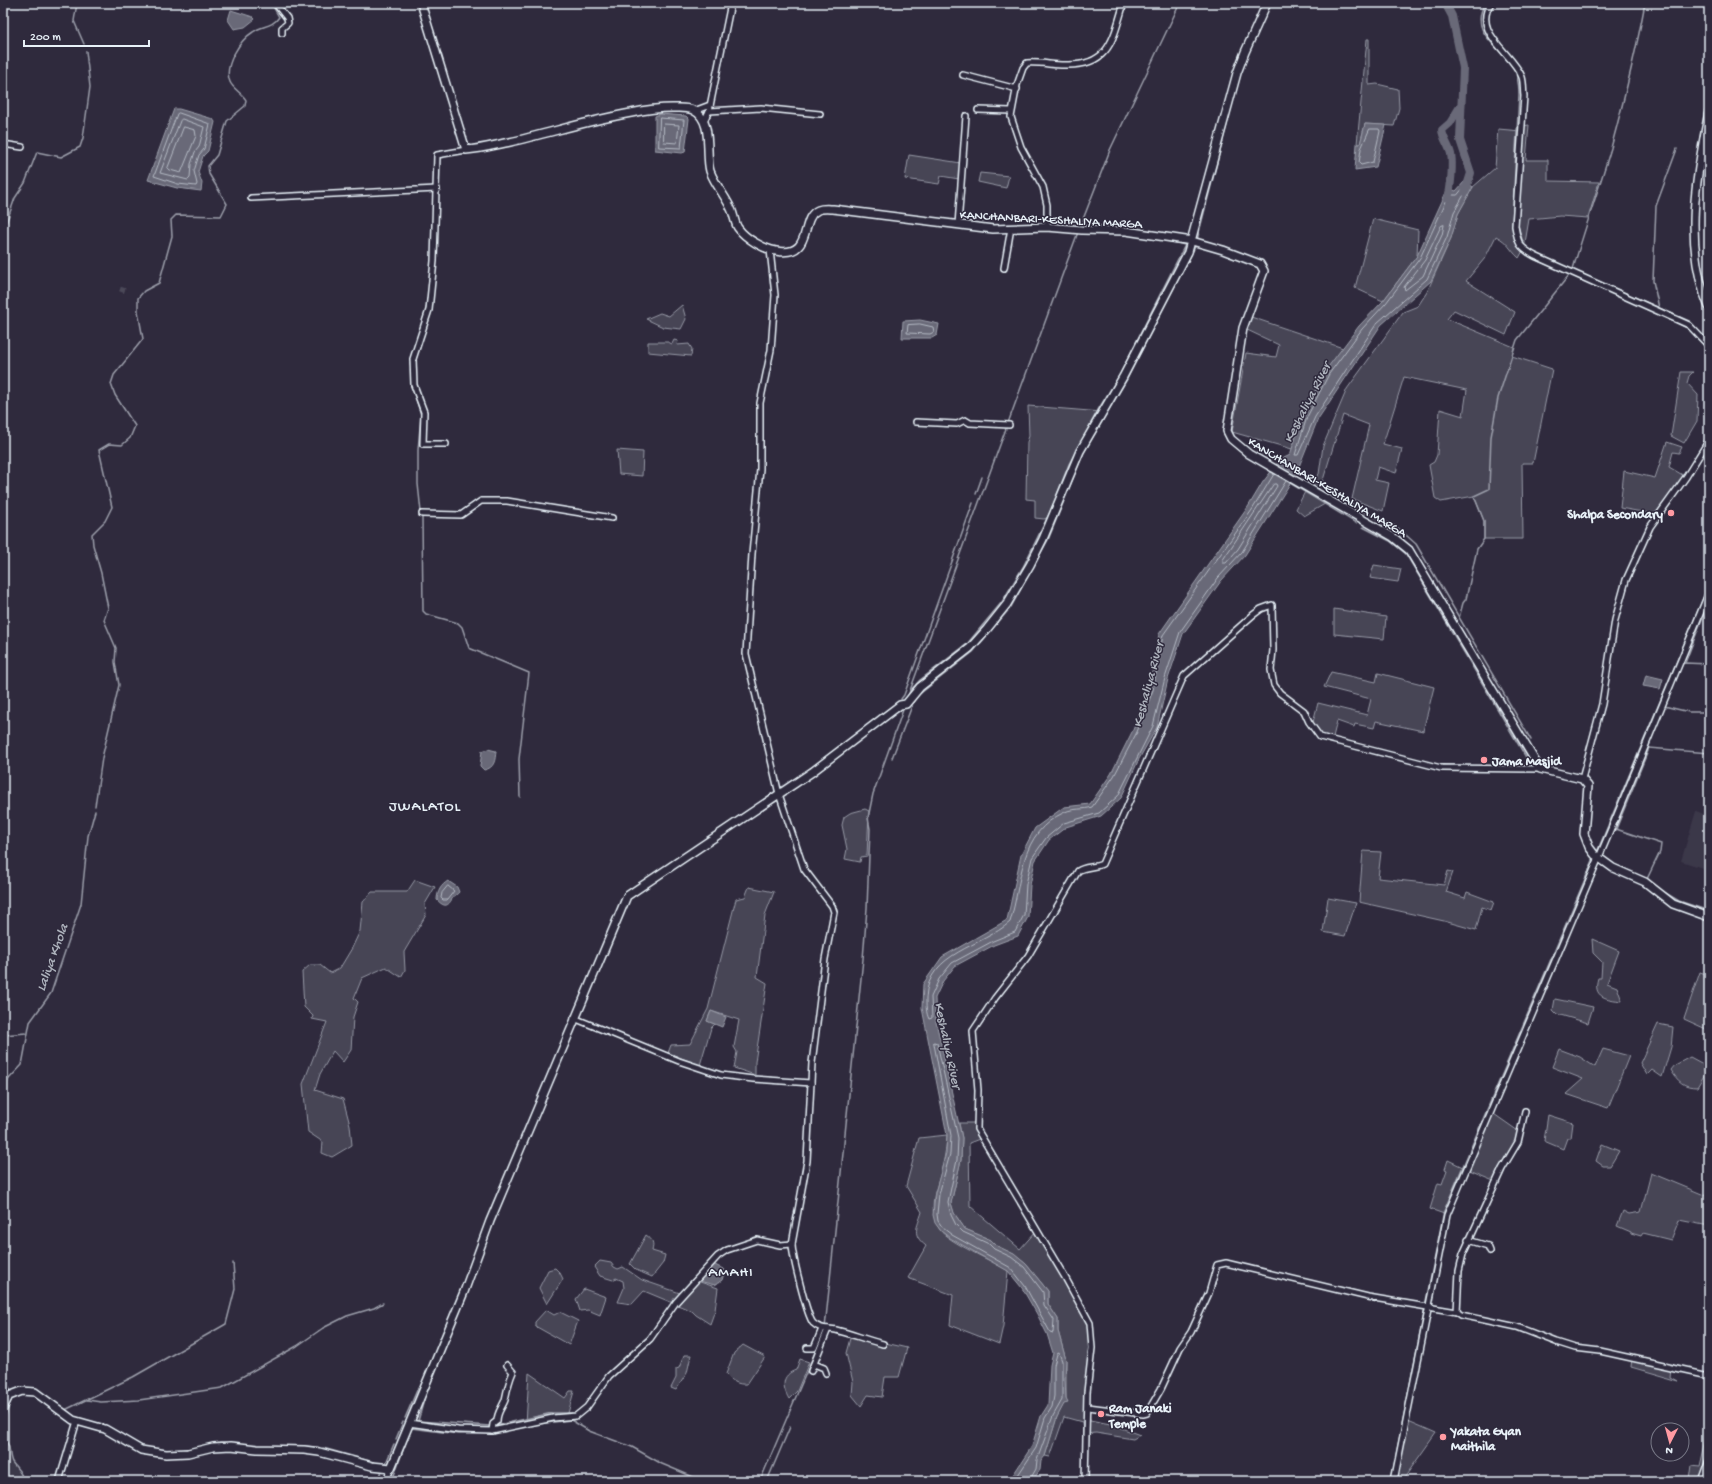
<svg xmlns="http://www.w3.org/2000/svg" width="1712" height="1484" viewBox="0 0 1712 1484" font-family="'Gochi Hand',sans-serif">
<style>
.built{fill:#3b3749}
.green{fill:#464455;stroke:#979aa6}
.water{fill:#696978;stroke:#9c9fab}
.lines{fill:none;stroke-linecap:round;stroke-linejoin:round}
.shore{stroke:#b5bbc5;stroke-width:1}
.stream{stroke:#9c9fab;stroke-width:1.5}
.river{stroke:#696978;stroke-width:8}
.street-tunnel{stroke:#4b4859;stroke-width:5;stroke-dasharray:5 2.5;stroke-linecap:butt}
.street-casing{stroke:#e8f1f8;stroke-width:8}
.secondary-casing{stroke:#e8f1f8;stroke-width:10}
.street{stroke:#2f2a3d;stroke-width:5}
.secondary{stroke:#2f2a3d;stroke-width:7}
.poi-dot{fill:#ff9aa2;stroke:#2f2a3d;stroke-width:1.5}
.labels{text-anchor:middle;stroke-width:3;stroke-linejoin:round;paint-order:stroke}
.street-label{font-size:13px;fill:#e8f1f8;stroke:#2f2a3d}
.poi-label{font-size:13px;font-weight:bold;fill:#e8f1f8;stroke:#2f2a3d;text-anchor:start}
.water-label{font-size:14px;font-style:italic;fill:#afb4be;stroke:#2f2a3d}
.quarter-label{font-size:15px;letter-spacing:1px;fill:#e8f1f8;stroke:#2f2a3d}
</style>
<rect width="100%" height="100%" fill="#2f2a3d"/>
<filter id="ink" filterUnits="userSpaceOnUse"><feTurbulence type="fractalNoise" baseFrequency=".025" numOctaves="2"/><feDisplacementMap in="SourceGraphic" scale="8" xChannelSelector="R" yChannelSelector="G"/><feConvolveMatrix kernelMatrix="1 2 1 2 8 2 1 2 1" color-interpolation-filters="sRGB"/></filter>
<g filter="url(#ink)">
<g class="built">
<polygon points="1696,811 1709,816 1709,870 1681,861"/>
<polygon points="3,1444 8,1444 12,1461 23,1477 23,1481 3,1481"/>
</g>
<g class="green">
<polygon points="1367,39 1369,39 1369,85 1377,84 1398,89 1399,108 1394,126 1365,124 1360,144 1357,144"/>
<path d="M1529,125L1526,160H1548V181L1599,182L1588,218L1560,216L1529,219L1524,249L1519,258C1509,249 1509,243 1496,236L1485,258L1466,281L1515,312L1506,335L1454,310L1447,319L1514,347L1512,356L1552,369L1533,463H1522L1523,539H1484V521L1474,496L1441,502L1435,498L1429,465L1434,462L1437,455L1440,409L1463,416L1467,390L1404,377L1383,444L1402,449L1396,473L1378,467L1375,480L1389,483L1383,511L1352,499L1369,425L1343,415L1323,480L1316,493L1330,501L1304,516L1296,509L1307,488L1319,474L1323,446L1347,389L1403,312L1418,306L1427,292L1451,238L1458,214L1473,187L1495,168L1498,129L1521,131L1522,126Z"/>
<polygon points="909,155 961,163 959,179 941,176 939,184 905,179"/>
<polygon points="980,173 1009,176 1006,188 978,182"/>
<polygon points="1373,219 1418,230 1417,256 1383,301 1355,288"/>
<polygon points="682,305 686,319 681,329 663,327 646,319 660,313 669,316"/>
<path d="M1248,316L1343,348C1320,379 1304,412 1292,449L1232,432L1246,353L1276,357L1279,345L1243,328Z"/>
<polygon points="674,340 678,341 677,345 689,344 692,349 691,356 648,352 648,342 668,342 672,344"/>
<polygon points="1681,372 1693,372 1689,376 1687,383 1698,395 1697,421 1684,443 1671,436"/>
<polygon points="1028,406 1102,412 1052,516 1044,519 1035,518 1035,500 1026,499 1027,442 1029,436"/>
<polygon points="1667,442 1682,447 1679,453 1673,452 1669,467 1686,477 1659,515 1620,508 1624,471 1655,478"/>
<polygon points="617,450 643,452 642,476 619,474"/>
<polygon points="1374,565 1401,569 1398,582 1370,578"/>
<polygon points="1334,609 1386,617 1384,639 1334,634"/>
<polygon points="1331,672 1376,682 1378,673 1434,687 1423,731 1376,721 1374,728 1355,724 1354,727 1337,721 1332,741 1320,737 1312,726 1318,703 1367,715 1371,699 1324,687"/>
<polygon points="865,809 869,811 867,856 861,857 860,862 845,859 847,849 842,825 844,817 850,813"/>
<polygon points="1363,851 1381,852 1378,878 1444,885 1448,871 1453,872 1446,892 1465,898 1467,892 1494,902 1491,910 1482,907 1476,930 1444,921 1359,902"/>
<polygon points="415,880 435,887 425,904 426,915 404,952 405,970 401,977 386,967 362,978 354,998 358,1002 353,1017 351,1050 343,1062 333,1051 320,1074 315,1090 343,1099 350,1125 352,1145 332,1157 322,1153 323,1142 308,1132 303,1084 327,1022 312,1019 313,1016 304,1007 302,972 310,965 320,965 330,973 340,968 352,948 360,931 363,902 372,892 407,892"/>
<polygon points="749,887 774,892 765,915 757,977 767,983 755,1062 755,1075 734,1068 737,1052 734,1047 739,1020 711,1011 707,1021 715,1024 711,1028 700,1065 668,1053 671,1045 690,1044 708,1009 736,899 745,897"/>
<polygon points="1328,898 1356,903 1345,936 1323,932"/>
<path d="M1592,939L1619,951L1607,983L1617,987L1622,1001C1607,999 1592,998 1598,978H1601L1602,962L1593,953Z"/>
<polygon points="1700,972 1709,975 1709,1021 1706,1029 1684,1019"/>
<polygon points="1555,999 1593,1007 1588,1023 1557,1014 1553,1010"/>
<polygon points="1658,1024 1673,1027 1671,1047 1662,1077 1652,1070 1647,1075 1640,1063"/>
<polygon points="1559,1049 1580,1057 1595,1067 1603,1049 1629,1056 1608,1108 1566,1094 1583,1079 1552,1067"/>
<path d="M1690,1057L1703,1064L1705,1074L1697,1087C1684,1087 1678,1082 1671,1070L1675,1065Z"/>
<polygon points="1491,1112 1521,1133 1496,1182 1467,1170 1447,1215 1430,1209 1438,1183 1442,1184 1447,1170 1445,1169 1448,1160 1467,1169"/>
<polygon points="1548,1115 1573,1123 1571,1138 1567,1138 1563,1149 1544,1141"/>
<polygon points="977,1118 982,1138 969,1143 970,1206 1020,1249 1037,1230 1090,1323 1092,1348 1088,1407 1090,1420 1110,1424 1140,1435 1133,1439 1096,1433 1083,1434 1082,1422 1064,1417 1050,1457 1045,1456 1057,1417 1066,1399 1066,1360 1058,1331 1058,1319 1048,1304 1048,1291 1026,1264 1013,1254 997,1246 991,1240 965,1229 954,1213 951,1203 961,1160 962,1138 959,1123 973,1123"/>
<path d="M947,1135C946,1156 941,1173 935,1192C932,1205 932,1219 940,1230C948,1242 993,1261 1008,1271L1003,1326L999,1344L950,1325L953,1295L908,1278L926,1246C911,1234 917,1228 922,1212L906,1186L919,1138Z"/>
<polygon points="1602,1144 1619,1151 1610,1166 1603,1166 1596,1161"/>
<polygon points="1651,1173 1709,1197 1709,1226 1679,1220 1671,1240 1643,1233 1641,1236 1631,1233 1631,1232 1617,1226 1623,1211 1629,1214 1641,1212"/>
<path d="M646,1235C653,1240 654,1243 652,1251L665,1255L663,1263L652,1277L636,1270L630,1264Z"/>
<polygon points="600,1261 611,1263 614,1267 618,1269 623,1267 642,1280 680,1293 688,1293 697,1281 718,1288 715,1310 710,1324 696,1315 692,1311 644,1291 632,1304 618,1302 624,1288 623,1281 616,1278 613,1280 600,1276 594,1267"/>
<polygon points="555,1268 560,1273 563,1279 547,1304 539,1288 548,1270"/>
<polygon points="584,1289 606,1297 600,1315 588,1310 580,1311 576,1299"/>
<polygon points="546,1310 554,1315 560,1312 578,1321 569,1345 535,1326 535,1322"/>
<polygon points="851,1335 907,1348 899,1377 885,1377 882,1397 868,1395 861,1406 852,1395 853,1382 846,1353"/>
<path d="M743,1345L765,1357L747,1384C737,1385 732,1381 726,1374L734,1353Z"/>
<polygon points="684,1355 691,1355 687,1373 676,1390 671,1388 676,1378 676,1369 679,1368"/>
<polygon points="1632,1358 1673,1367 1672,1377 1679,1381 1631,1367"/>
<path d="M800,1359L809,1362L797,1391L789,1399C782,1387 781,1375 796,1370Z"/>
<polygon points="529,1373 565,1398 570,1391 574,1391 567,1417 526,1424"/>
<polygon points="1406,1420 1436,1433 1402,1481 1395,1481"/>
<polygon points="1705,1422 1709,1423 1709,1459 1701,1481 1688,1479 1690,1464 1700,1465 1708,1430"/>
</g>
<g class="water">
<polygon points="231,10 253,17 255,19 245,27 234,29 228,20"/>
<polygon points="174,109 179,109 213,119 215,122 208,151 203,156 198,172 202,183 201,191 177,188 148,180"/>
<polygon points="660,114 686,116 689,119 685,152 682,153 655,150 655,116"/>
<polygon points="1365,124 1386,125 1376,167 1355,170 1357,144 1360,144"/>
<polygon points="1465,181 1473,187 1458,214 1451,238 1431,281 1381,325 1318,419 1296,474 1245,555 1221,581 1183,634 1168,679 1157,727 1139,759 1121,798 1101,816 1066,827 1049,840 1035,861 1030,885 1028,917 1018,936 994,945 955,966 943,981 935,998 936,1022 962,1138 961,1160 951,1203 954,1213 965,1229 991,1240 997,1246 1014,1254 1026,1264 1048,1291 1048,1304 1058,1319 1058,1331 1066,1360 1065,1380 1066,1399 1068,1403 1064,1404 1057,1417 1045,1456 1041,1461 1040,1470 1032,1481 1009,1481 1032,1446 1041,1416 1048,1405 1050,1365 1053,1353 1047,1334 1037,1314 1022,1288 1008,1271 950,1238 941,1231 935,1223 933,1215 935,1193 946,1153 947,1135 922,1008 923,984 942,957 1007,920 1021,855 1035,828 1064,807 1090,804 1111,774 1133,730 1149,689 1159,634 1248,507 1263,482 1280,460 1290,455 1303,415 1325,371 1359,326 1383,301 1417,256 1448,188 1456,191"/>
<polygon points="920,320 939,324 937,335 932,338 902,338 903,321"/>
<polygon points="1646,675 1663,679 1660,689 1643,686"/>
<path d="M488,749L496,751C495,760 495,768 484,770L480,766L482,751Z"/>
<path d="M448,881L457,887L459,892C457,895 454,895 452,899C448,906 445,908 437,900C437,892 441,885 448,881Z"/>
<polygon points="711,1011 726,1017 722,1027 707,1021"/>
<polygon points="713,1264 725,1270 722,1280 715,1285 699,1281"/>
</g>
<g class="lines">
<g class="shore">
<polygon points="179,113 210,124 204,149 199,155 194,171 197,184 196,186 178,184 154,176 177,114"/>
<polygon points="660,118 684,120 681,148 659,147"/>
<polygon points="182,119 204,127 199,147 195,152 191,164 190,178 188,180 160,173 180,121"/>
<polygon points="664,124 679,125 677,143 664,142"/>
<polygon points="184,127 195,130 196,136 181,173 170,170 168,168"/>
<polygon points="1370,129 1379,129 1380,131 1373,162 1361,165 1359,163 1361,149"/>
<polygon points="1462,190 1465,193 1454,212 1447,237 1427,279 1377,323 1315,417 1298,455 1295,455 1307,417 1329,374 1362,329 1386,303 1420,258 1449,195 1457,195"/>
<polygon points="1444,225 1442,235 1423,276 1405,290 1404,287 1425,260 1441,226"/>
<polygon points="920,324 933,327 934,332 930,334 907,333 908,325"/>
<path d="M1274,474L1252,510L1163,635L1153,690L1137,732L1114,776L1092,807C1084,810 1073,808 1065,812C1018,833 1023,880 1010,922C982,947 928,952 926,998C926,1006 926,1013 929,1019L932,1018L931,997L939,979L952,963L993,941L1015,932L1024,915L1026,884L1032,858L1046,838L1064,823L1099,813L1118,796L1153,726L1165,678L1180,632L1218,578L1242,552L1286,481"/>
<polygon points="1274,484 1276,484 1277,486 1238,549 1226,563 1223,563 1223,560"/>
<polygon points="448,886 454,891 447,900 443,900 441,898 442,893"/>
<polygon points="934,1042 937,1043 958,1138 957,1160 948,1202 951,1215 956,1225 963,1232 989,1244 994,1249 1011,1257 1024,1267 1043,1292 1044,1305 1054,1320 1053,1333 1050,1332 1025,1286 1011,1268 952,1235 943,1228 938,1221 937,1214 939,1194 950,1154 951,1136"/>
<polyline points="1014,1481 1036,1448 1045,1418 1052,1407 1054,1396 1054,1365 1057,1354 1059,1353 1062,1361 1062,1400 1053,1416 1037,1460 1036,1469 1029,1481"/>
</g>
<g class="stream">
<polyline points="77,3 74,21 84,44"/>
<path d="M1485,3C1468,33 1500,46 1513,67C1518,76 1519,85 1519,94L1512,226C1518,256 1526,256 1553,267"/>
<polyline points="1520,195 1524,128"/>
<polyline points="1519,208 1518,226 1524,246 1536,254 1689,321"/>
<polyline points="1086,225 1135,229"/>
<polyline points="1080,227 1110,150 1180,3"/>
<polyline points="3,232 15,198 25,183 37,152 61,157 80,147 83,138 90,87 86,51"/>
<polyline points="1197,240 1233,101"/>
<path d="M1573,269C1585,228 1599,188 1611,148C1624,100 1636,52 1645,3"/>
<polyline points="1659,308 1653,281 1656,206 1677,149"/>
<polyline points="1664,316 1689,329 1709,351"/>
<polyline points="414,392 421,415 418,450 418,484 421,512"/>
<polyline points="1290,483 1356,523"/>
<polyline points="1317,483 1357,507"/>
<polyline points="976,494 982,477"/>
<polyline points="1363,511 1398,528 1416,544 1531,740"/>
<polyline points="422,516 423,611 426,614 458,623 462,627 469,648 529,673 519,759 520,797"/>
<polyline points="1363,527 1390,541 1406,554 1530,764"/>
<polyline points="1459,618 1463,603 1466,599 1477,549 1484,539 1484,521 1474,496 1489,489 1491,437 1498,398 1517,340 1570,274"/>
<polyline points="1685,663 1709,601"/>
<polyline points="1681,664 1685,663 1709,664"/>
<polyline points="910,691 920,680 967,644 1002,602 1023,567 1051,510 1069,464 1098,410 1119,376 1185,245 1158,239"/>
<polyline points="908,696 1078,232"/>
<polyline points="917,696 973,652 1011,607 1048,540 1083,454 1127,379 1195,247"/>
<polyline points="901,699 904,695 973,503"/>
<polyline points="1664,706 1689,712 1709,712"/>
<polyline points="898,712 903,708"/>
<polyline points="1649,748 1709,753"/>
<polyline points="892,758 915,698"/>
<path d="M95,806L102,758L119,685L115,662L116,648L104,620L108,608L101,573L93,545L92,534L105,521L112,507L99,450L109,444L122,445L130,438L135,426L115,395L111,384L114,375L143,339L138,311V298L144,291L159,283L172,236L171,220L176,215L221,216L227,204L209,174L208,166L217,155L227,121L245,106L246,100C242,93 233,89 230,82C223,66 240,40 253,32C262,25 272,28 279,17L271,3"/>
<polyline points="1616,829 1661,844 1660,852 1647,879"/>
<polyline points="1612,833 1616,829 1648,751 1649,743"/>
<polyline points="1597,852 1709,584"/>
<polyline points="1659,889 1679,901 1709,911"/>
<polyline points="3,1035 26,1033"/>
<polyline points="3,1100 8,1080 22,1065 30,1022 51,993 81,904 88,836 95,811"/>
<polyline points="1425,1306 1444,1211 1594,858"/>
<polyline points="825,1328 863,959 867,908 870,829 868,818 873,794 904,707"/>
<polyline points="3,1375 12,1393"/>
<polyline points="426,1396 428,1389"/>
<polyline points="87,1400 101,1402 139,1400 222,1388 297,1346 323,1328 347,1316 374,1308 383,1303"/>
<polyline points="424,1400 418,1421 490,1426"/>
<polyline points="46,1404 67,1419"/>
<polyline points="65,1410 133,1377 226,1324 235,1289 233,1263"/>
<polyline points="405,1418 418,1388"/>
<polyline points="3,1423 12,1397"/>
<polyline points="537,1424 571,1420 589,1431 632,1447 662,1464 703,1481"/>
<polyline points="494,1426 552,1413 572,1413"/>
<path d="M3,1439C12,1444 8,1454 12,1462C16,1468 23,1473 23,1481"/>
<polyline points="396,1439 403,1422"/>
<polyline points="302,1446 318,1447"/>
<polyline points="196,1448 220,1442 242,1444"/>
<polyline points="323,1448 377,1463"/>
<polyline points="383,1464 386,1463 394,1444"/>
<polyline points="379,1481 382,1470"/>
<polyline points="392,1481 411,1428 458,1434 491,1433"/>
<polyline points="760,1481 824,1331"/>
<polyline points="767,1481 790,1427"/>
<polyline points="1391,1481 1425,1308"/>
</g>
<g class="river">
<polyline points="1445,3 1452,16 1463,68 1460,140 1471,173 1465,192"/>
<path d="M1448,198C1451,188 1453,164 1451,154C1449,145 1443,139 1442,130L1450,123L1461,105"/>
</g>
<polyline class="street-tunnel" points="120,289 126,291"/>
<defs>
<g id="street">
<polyline points="275,3 287,18 288,23 282,28 282,33"/>
<path d="M1491,3C1471,32 1513,53 1522,77C1524,83 1523,90 1524,96L1515,226C1518,244 1519,247 1535,256L1689,325L1709,346"/>
<polyline points="963,75 1017,89"/>
<polyline points="978,110 1011,111"/>
<polyline points="694,111 710,105"/>
<polyline points="709,111 761,108 820,114"/>
<polyline points="704,121 709,111 731,3"/>
<polyline points="3,144 22,147"/>
<polyline points="251,198 437,189"/>
<polyline points="958,225 966,116"/>
<path d="M1047,227V205L1043,187L1021,147L1011,117L1017,85L1023,68L1027,63C1040,62 1052,65 1064,65C1110,67 1113,39 1124,3"/>
<path d="M770,250L775,295L771,350L760,403V469L752,554L746,654L779,794L804,869L832,906L834,912L825,959L812,1063L807,1161L792,1244C792,1255 807,1316 813,1323C820,1330 828,1328 836,1330C852,1334 867,1340 883,1344"/>
<polyline points="1004,268 1011,228"/>
<polyline points="916,422 957,424 965,420 970,423 1009,425"/>
<polyline points="446,444 423,444 424,412 414,385 413,359 429,310 434,261 437,155 466,150"/>
<polyline points="422,514 461,515 481,501 507,501 612,518"/>
<polyline points="1582,779 1602,704 1615,620 1626,580 1650,527 1686,477 1709,440"/>
<polyline points="574,1018 679,1061 721,1075 753,1079 811,1083"/>
<polyline points="1468,1240 1488,1246 1490,1251"/>
<polyline points="1457,1312 1459,1271 1463,1254 1502,1169 1518,1142 1525,1111"/>
<polyline points="807,1348 814,1348 822,1329"/>
<polyline points="814,1364 824,1368 826,1373"/>
<polyline points="811,1371 828,1329"/>
<polyline points="3,1389 8,1398"/>
<polyline points="1088,1407 1143,1414 1147,1413 1161,1389 1180,1348 1191,1332 1209,1293 1217,1265 1226,1263 1368,1297 1457,1312 1461,1315 1517,1327 1556,1342 1575,1348 1600,1351 1709,1375"/>
<polyline points="409,1423 458,1430 492,1431 553,1418 576,1416 587,1407 609,1376 650,1339 676,1302 718,1256 727,1250 757,1240 780,1245 792,1244"/>
<path d="M492,1431L493,1424L497,1421C497,1412 502,1408 505,1400C507,1390 509,1381 513,1372L507,1365"/>
<polyline points="59,1481 77,1421"/>
<polyline points="386,1481 391,1468"/>
<path d="M1085,1481L1087,1392L1092,1348L1090,1323L1066,1279L977,1129L978,1090L973,1031L995,998L1028,956L1078,871C1085,866 1094,868 1102,864L1184,676L1253,615L1261,609L1272,605L1273,650L1271,670L1274,685L1280,693L1304,711L1309,722L1320,737L1441,768L1540,769"/>
<polyline points="1394,1481 1447,1215 1614,822 1709,592"/>
<polyline points="1701,1481 1709,1459"/>
</g>
<g id="secondary">
<path d="M421,3L466,150C481,149 495,145 510,142C550,133 590,120 631,113C645,110 658,108 672,108C679,108 687,107 693,110C714,120 705,154 710,171C715,185 727,198 732,211C734,216 735,224 738,228C746,239 764,249 776,251C814,258 799,218 818,210C823,208 829,209 833,209L993,229L1047,227L1082,230L1126,231L1192,241L1223,250L1260,264L1264,271L1243,328L1227,431L1231,439L1249,454L1393,537L1409,550L1540,769L1582,779L1588,786L1584,834L1589,847L1595,855L1613,868L1645,882L1673,904L1709,917"/>
<path d="M1709,112C1696,176 1683,245 1709,307"/>
<polyline points="3,1408 9,1396 22,1391 35,1392 73,1420 105,1429 141,1450 166,1454 188,1453 213,1447 231,1446 257,1449 304,1450 319,1452 372,1466 391,1468 464,1292 490,1221 627,896 812,772 900,705 906,704 920,687 970,648 987,629 1007,604 1030,565 1043,539 1080,451 1123,377 1188,252 1237,73 1245,52 1267,3"/>
</g>
</defs>
<use href="#street" class="street-casing"/>
<use href="#secondary" class="secondary-casing"/>
<use href="#street" class="street"/>
<use href="#secondary" class="secondary"/>
</g>
</g>
<g class="poi-dot">
<circle cx="1671" cy="513" r="4"/>
<circle cx="1484" cy="760" r="4"/>
<circle cx="1101" cy="1414" r="4"/>
<circle cx="1443" cy="1437" r="4"/>
</g>
<g class="labels">
<g class="street-label">
<text transform="translate(1051 218) rotate(3)" y="5">KANCHANBARI-KESHALIYA MARGA</text>
<text transform="translate(1328 486) rotate(31)" y="5">KANCHANBARI-KESHALIYA MARGA</text>
</g>
<g class="poi-label">
<text x="1663" y="518" text-anchor="end">Shalpa Secondary</text>
<text x="1492" y="765">Jama Masjid</text>
<text x="1109" y="1412">Ram Janaki<tspan x="1109" dy="15">Temple</tspan></text>
<text x="1451" y="1435">Yakata Gyan<tspan x="1451" dy="15">Maithila</tspan></text>
</g>
<g class="water-label">
<text transform="translate(1306 402) rotate(-63)" y="5">Keshaliya River</text>
<text transform="translate(1147 684) rotate(-75)" y="5">Keshaliya River</text>
<text transform="translate(51 957) rotate(-70)" y="5">Laliya Khola</text>
<text transform="translate(949 1045) rotate(78)" y="5">Keshaliya River</text>
</g>
<g class="quarter-label">
<text x="425" y="810">JWALATOL</text>
<text x="731" y="1276">AMAHI</text>
</g>
</g>
<rect width="1712" height="1484" fill="none" stroke="#2f2a3d" stroke-width="16"/>
<rect x="8" y="8" width="1696" height="1468" fill="none" stroke="#e8f1f8" stroke-width="1.5" filter="url(#ink)"/>
<g transform="translate(1670 1442) rotate(186)"><circle r="19" fill="#2f2a3d" stroke="#797a88"/>
<path d="M0-3L7 15L0 10L-7 15Z" fill="#ff9aa2"/>
<text y="-6" font-size="11" font-weight="bold" text-anchor="middle" fill="#e8f1f8">N</text>
</g>
<path d="M24 40v6h125v-6" fill="none" stroke="#e8f1f8" stroke-width="2"/>
<text x="30" y="40" font-size="12" fill="#e8f1f8" stroke="#2f2a3d" stroke-width="3" paint-order="stroke">200 m</text>
</svg>
